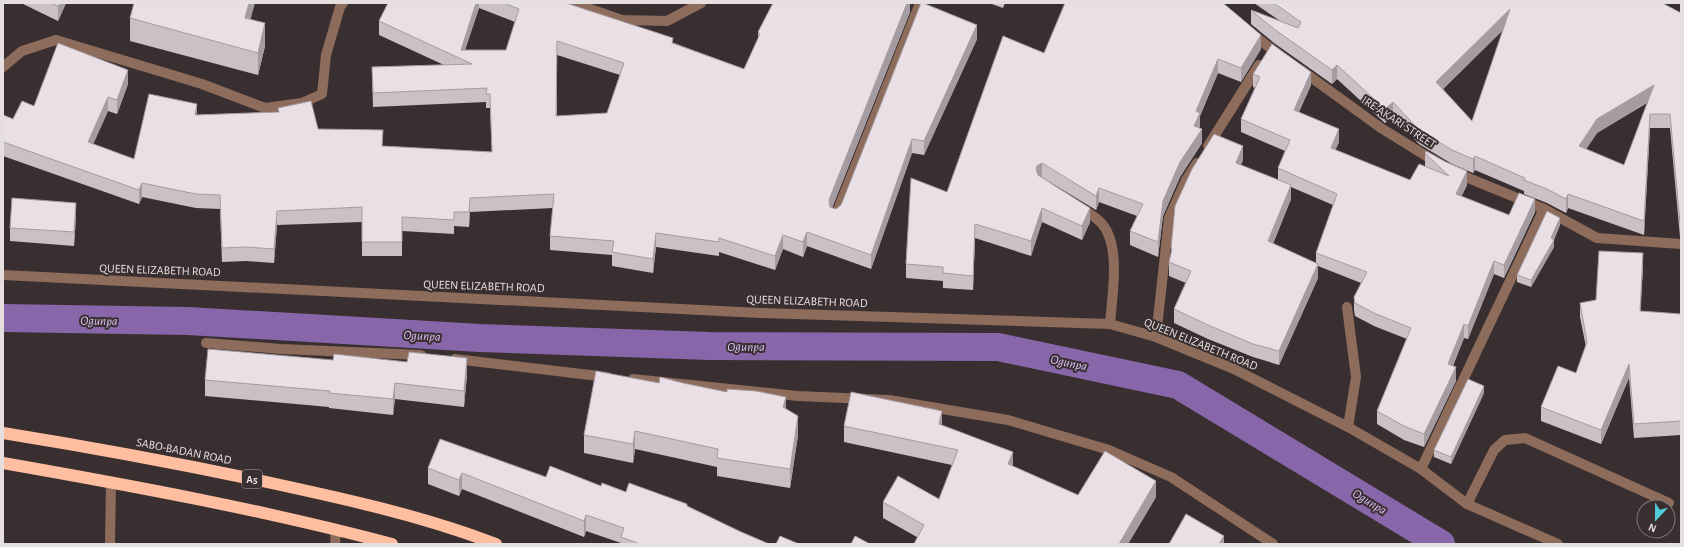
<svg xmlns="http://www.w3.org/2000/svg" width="1684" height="547" viewBox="0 0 1684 547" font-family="'Alegreya Sans',sans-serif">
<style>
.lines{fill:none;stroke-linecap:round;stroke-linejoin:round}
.canal{stroke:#8766a9;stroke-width:28}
.minor{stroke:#8d6c5c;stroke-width:10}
.highway{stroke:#febe9f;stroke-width:12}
.wall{fill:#cac0c6;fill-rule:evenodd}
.shaded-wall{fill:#a49ca1}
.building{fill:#ebdfe6;stroke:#a49ca1;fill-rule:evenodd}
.labels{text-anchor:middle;stroke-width:4;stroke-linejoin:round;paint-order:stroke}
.shield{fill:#3a2f30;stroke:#b2aaaa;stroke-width:1}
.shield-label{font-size:11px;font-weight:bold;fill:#e6dfdf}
.street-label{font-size:12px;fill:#e6dfdf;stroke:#3a2f30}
.water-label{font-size:13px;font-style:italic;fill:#d9bff7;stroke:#3a2f30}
</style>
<rect width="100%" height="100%" fill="#3a2f30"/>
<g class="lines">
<polyline class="canal" points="3,318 188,321 480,338 709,346 998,347 1178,385 1441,544"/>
<g class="minor">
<polyline points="573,3 622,20 667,21 701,3"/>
<polyline points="1251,33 1279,55"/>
<polyline points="3,67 22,51 56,40 202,84 265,108 302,103 322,94 326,55 340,7 343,3"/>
<polyline points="1301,70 1381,128 1436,162"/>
<polyline points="1208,146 1259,65"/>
<polyline points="1456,173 1544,209 1597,238 1681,244"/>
<path d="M1079,207C1085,211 1091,214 1097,219C1123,239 1112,295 1110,324"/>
<polyline points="835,217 920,3"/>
<polyline points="3,275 760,313 1110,324 1156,337 1234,369 1348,427 1421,469 1467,504 1558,544"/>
<polyline points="1347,307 1356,377 1348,427"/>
<polyline points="1156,337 1169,218 1186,180 1197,163"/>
<polyline points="206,343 281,349 421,355"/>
<polyline points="455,359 607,377"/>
<polyline points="633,379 798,396 889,400 1008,420 1109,450 1171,477 1273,544"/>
<polyline points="1421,469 1544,209"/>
<polyline points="1467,504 1494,450 1505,440 1525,438 1669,503"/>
<polyline points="110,544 111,482"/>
<polyline points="335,544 336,529"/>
</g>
<g class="highway">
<path d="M3,433C90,447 176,463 262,481C341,498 420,515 496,544"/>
<path d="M3,463C134,486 264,510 392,544"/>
</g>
</g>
<g class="wall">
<polygon points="21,3 66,3 58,21"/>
<path d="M388,3H566L744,69L758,39V32L910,3V12L832,208L836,209L841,205L977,39L924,155L912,153L871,269L807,246L803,257L783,249L775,270L719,252V256L656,247L653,273L612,266V255L550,250V236L553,208L470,212L469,227L454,226V234L402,231V256H362V222L277,225L274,263L246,261L222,262L220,209L196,208L142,197L139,204L3,156V115L13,119L34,106L128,84L117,114L108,111L93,144L134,159L197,115L278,112V108L318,129L383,146L492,152L490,108H486V102L373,107L372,67L444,65L379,35V21ZM479,8L515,22L506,50H465ZM557,55L620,75L607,113L557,116Z"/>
<polygon points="989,3 1005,3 1003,8"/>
<path d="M1254,3H1662L1681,13V238L1680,237L1670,128H1650L1644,235L1568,208L1566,213L1547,203L1524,194V191L1475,170L1473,173L1452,164L1419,144L1393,116L1385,123L1337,79L1332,84L1274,43L1251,24V10L1280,21ZM1503,30L1472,121L1443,89ZM1647,103L1624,165L1586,149L1597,133Z"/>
<polygon points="130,18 250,19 265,46 258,75 130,41"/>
<polygon points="1261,49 1241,82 1218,73 1200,116 1199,128 1202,143 1180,177 1163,216 1158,257 1130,245 1130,231 1137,216 1099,202 1096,210 1048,181 1090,222 1082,240 1042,222 1031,256 975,238 973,290 943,288 943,281 906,278 906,264 947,192 1044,53"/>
<path d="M1253,74L1311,85L1299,112L1339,142L1335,150L1410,180L1426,166H1425V153L1467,185L1461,197L1509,215L1535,212L1504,278L1494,274L1468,339L1464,338L1453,366L1456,381L1424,447L1404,440L1377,424V411L1407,339L1374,326L1355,316L1354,310V297L1361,283L1318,266V278L1279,365L1253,357L1208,339L1174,323V309L1186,283L1169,276V262L1171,256V248L1243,160L1241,165L1278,180V168L1285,151L1241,132V119L1255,88L1253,87ZM1291,187L1333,205L1316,253V263L1273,244L1291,199Z"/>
<polygon points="76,216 74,246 10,241 10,228"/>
<polygon points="1560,225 1554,240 1554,247 1531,287 1517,282 1517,275"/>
<polygon points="1643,267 1640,311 1681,314 1681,435 1634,438 1629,378 1601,444 1541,421 1541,407 1576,373 1586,347 1580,317 1580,303 1596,300"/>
<polygon points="467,374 464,407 395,399 393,415 329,408 329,407 205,396 205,380"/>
<polygon points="659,383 683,383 786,409 798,435 790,488 717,476 717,467 635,449 633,463 584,453 584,435"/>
<polygon points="1484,393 1451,464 1434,457 1434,450"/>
<polygon points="942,425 1013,466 1078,495 1156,497 1128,544 914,544 917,537 883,518 883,502 939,499 952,465 844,442 844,426"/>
<polygon points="428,468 546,477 601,486 626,492 687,506 739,531 769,544 621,544 621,543 586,531 584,537 462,489 459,496 428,484"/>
</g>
<g class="shaded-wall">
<polygon points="60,3 66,3 58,21 58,6"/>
<polygon points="249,3 255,3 245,40 245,18"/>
<polygon points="476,3 479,3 479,8 462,59 461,50"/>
<polygon points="907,3 910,3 910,12 829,215 829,200"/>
<polygon points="1510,9 1510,23 1436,96 1436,82"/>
<polygon points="265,23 265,46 258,75 258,53"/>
<polygon points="977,25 977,39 924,155 924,141"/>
<polygon points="1261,35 1261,49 1241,82 1241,68"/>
<polygon points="1218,59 1218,73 1200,116 1200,127 1194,140 1194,126 1196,111"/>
<polygon points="1337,65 1337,79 1332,84 1332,70"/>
<polygon points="128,70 128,84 117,114 117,100"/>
<polygon points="1311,72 1311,85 1294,123 1294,110"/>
<polygon points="1654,85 1654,98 1597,133 1579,160 1579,146 1597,119"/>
<polygon points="108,97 108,111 88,156 88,142"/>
<polygon points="1393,102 1393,116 1385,123 1385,109"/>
<polygon points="197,104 197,118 195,115"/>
<polygon points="1650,114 1650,128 1644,235 1644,221"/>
<polygon points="1202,129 1202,143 1180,177 1163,216 1158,257 1158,242 1163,201 1180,162"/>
<polygon points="1339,129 1339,142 1331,161 1331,148"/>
<polygon points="912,139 912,153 871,269 871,255"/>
<polygon points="1243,146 1243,160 1236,177 1236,163"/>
<polygon points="1475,156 1475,170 1473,173 1473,159"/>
<polygon points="1042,163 1042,178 1036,183 1036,169 1037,166"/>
<polygon points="1467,171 1467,185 1456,208 1456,194"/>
<polygon points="142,183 142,197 139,204 139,190"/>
<polygon points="1291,185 1291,199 1268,255 1268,241"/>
<polygon points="1099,188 1099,202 1096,210 1096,196"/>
<polygon points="1568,194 1568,208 1566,213 1566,199"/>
<polygon points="470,198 470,212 469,227 469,212"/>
<polygon points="1535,199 1535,212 1504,278 1504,265"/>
<polygon points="76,203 76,216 74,246 74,232"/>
<polygon points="1042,208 1042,222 1031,256 1031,241"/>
<polygon points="1090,208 1090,222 1082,240 1082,226"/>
<polygon points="277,211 277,225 274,263 274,249"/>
<polygon points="1560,218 1560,225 1552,244 1554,240 1554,247 1531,287 1531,280"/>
<polygon points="975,224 975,238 973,290 973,276"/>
<polygon points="807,232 807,246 803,257 803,242"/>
<polygon points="656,233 656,247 653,273 653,259"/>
<polygon points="783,235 783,249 775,270 775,256"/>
<polygon points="1643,253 1643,267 1640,325 1640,311"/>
<polygon points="1494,261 1494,274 1468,339 1468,326"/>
<polygon points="1318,264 1318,278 1279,365 1279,351"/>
<polygon points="1464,324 1464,338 1448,377 1448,364"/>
<polygon points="467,358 467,374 464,407 464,391"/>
<polygon points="1629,364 1629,378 1601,444 1601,430"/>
<polygon points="1456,367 1456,381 1424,447 1424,434"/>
<polygon points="395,383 395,399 393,415 393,399"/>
<polygon points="1484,386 1484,393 1451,464 1451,457"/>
<polygon points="786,397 786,416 783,407"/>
<polygon points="942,411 942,427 939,424"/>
<polygon points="798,416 798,435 790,488 790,469"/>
<polygon points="635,431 635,449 633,463 633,444"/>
<polygon points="1013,452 1013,468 1008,464"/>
<polygon points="462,473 462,489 459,496 459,480"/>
<polygon points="1156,481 1156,497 1128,544 1119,544"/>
<polygon points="586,515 586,531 584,537 584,521"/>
<polygon points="1224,536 1224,544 1219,544"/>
</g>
<g class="building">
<polygon points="51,3 60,3 58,6"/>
<polygon points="134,3 249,3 245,18 265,23 258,53 130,18"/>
<path d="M388,3H476L461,50H506L519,9L504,3H566L673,38L672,43L744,69L760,34L758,32L773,3H907L829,200L830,207L836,209L841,205L921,3H923L977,25L924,141L912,139L871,255L807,232L803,242L783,235L775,256L719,238V242L656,233L653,259L612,252L614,241L550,236L554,194L470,198L469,212H454V220L402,217V242H362V207L277,211L274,249L246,247L222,248L220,195L196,194L142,183L139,190L3,142V115L13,119L22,101L34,106L58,43L128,70L117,100L108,97L88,142L134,159L149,94L197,104L195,115L279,112L278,108L311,101L318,129L383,130L382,146L492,152L490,94H486L487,88L373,93L372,67L472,64L379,21ZM557,41L624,63L607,113L556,116Z"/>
<polygon points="1065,3 1223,3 1261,35 1241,68 1218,59 1196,111 1200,113 1194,126 1202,129 1180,162 1163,201 1158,242 1130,231 1143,204 1099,188 1096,196 1042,163 1037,166 1036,169 1038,175 1090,208 1082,226 1042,208 1031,241 975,224 973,276 943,273 943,267 906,264 911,178 947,192 1003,36 1044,53"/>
<path d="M1274,3H1662L1681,13V224L1680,223L1670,114H1650L1644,221L1568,194L1566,199L1547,189L1524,180L1525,178L1475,156L1473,159L1452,150L1419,130L1393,102L1385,109L1337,65L1332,70L1274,29L1251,10L1298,28L1301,22ZM1510,9L1472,121L1436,82ZM1654,85L1624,165L1579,146L1597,119Z"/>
<polygon points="1272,44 1311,72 1294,110 1339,129 1331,148 1410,180 1419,164 1449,176 1425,153 1426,151 1446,162 1467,171 1456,194 1509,215 1519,193 1535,199 1504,265 1494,261 1468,326 1464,324 1448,364 1456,367 1424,434 1404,426 1377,411 1411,328 1374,313 1355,303 1354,297 1367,272 1316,253 1337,194 1278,168 1290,140 1241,119 1260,77 1253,74"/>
<polygon points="1214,134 1243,146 1236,163 1291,185 1268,241 1318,264 1279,351 1253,344 1208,325 1174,309 1191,271 1169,262 1172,249 1171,248 1175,206 1192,169"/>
<polygon points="12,198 76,203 74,232 10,228"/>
<polygon points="1547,211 1560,218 1551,238 1554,240 1531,280 1517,275"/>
<polygon points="1599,251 1643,253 1640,311 1681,314 1681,421 1634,424 1629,364 1601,430 1541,407 1558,366 1576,373 1587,342 1580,303 1596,300"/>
<polygon points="208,349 333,360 334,354 407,362 409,352 467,358 464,391 395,383 393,399 329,393 330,391 205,380"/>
<polygon points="596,371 659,383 660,377 683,383 727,392 727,389 756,391 786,397 783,407 798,416 790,469 717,458 718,449 635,431 633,444 584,435"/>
<polygon points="1468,379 1484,386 1451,457 1434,450"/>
<polygon points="851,392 942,411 939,424 1013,452 1008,464 1078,495 1105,451 1156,481 1119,544 914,544 924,525 883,502 898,476 939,499 958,450 844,426"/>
<polygon points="440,439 546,477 550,466 601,486 602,483 626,492 629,483 687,504 687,506 739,531 769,544 640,544 621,537 624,528 586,515 584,521 462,473 459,480 428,468"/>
<polygon points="1186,514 1224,536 1219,544 1169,544"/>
<polygon points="780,536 799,544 776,544"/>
<polygon points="855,536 870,544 851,544"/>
</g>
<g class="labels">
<rect class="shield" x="242" y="470" width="20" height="18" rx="3"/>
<g class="shield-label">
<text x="252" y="483">A5</text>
</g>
<g class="street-label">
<text transform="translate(1399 122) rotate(33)" y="4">IRE-AKARI STREET</text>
<text transform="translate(160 270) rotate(2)" y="4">QUEEN ELIZABETH ROAD</text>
<text transform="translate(484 286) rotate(2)" y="4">QUEEN ELIZABETH ROAD</text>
<text transform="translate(807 301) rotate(2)" y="4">QUEEN ELIZABETH ROAD</text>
<text transform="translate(1201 344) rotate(22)" y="4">QUEEN ELIZABETH ROAD</text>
<text transform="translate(184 451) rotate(11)" y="4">SABO-BADAN ROAD</text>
</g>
<g class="water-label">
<text transform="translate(99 320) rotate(1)" y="5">Ogunpa</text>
<text transform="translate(422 335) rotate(3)" y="5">Ogunpa</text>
<text x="746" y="351">Ogunpa</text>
<text transform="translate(1069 362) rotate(12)" y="5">Ogunpa</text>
<text transform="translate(1370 501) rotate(31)" y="5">Ogunpa</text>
</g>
</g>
<rect width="1684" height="547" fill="none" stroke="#e6dfdf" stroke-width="8"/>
<g transform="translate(1656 519) rotate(202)"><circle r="19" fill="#3a2f30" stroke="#7f7576"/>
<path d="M0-3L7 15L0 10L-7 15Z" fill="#52cbd8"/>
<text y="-6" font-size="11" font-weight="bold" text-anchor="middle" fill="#e6dfdf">N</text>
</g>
</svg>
